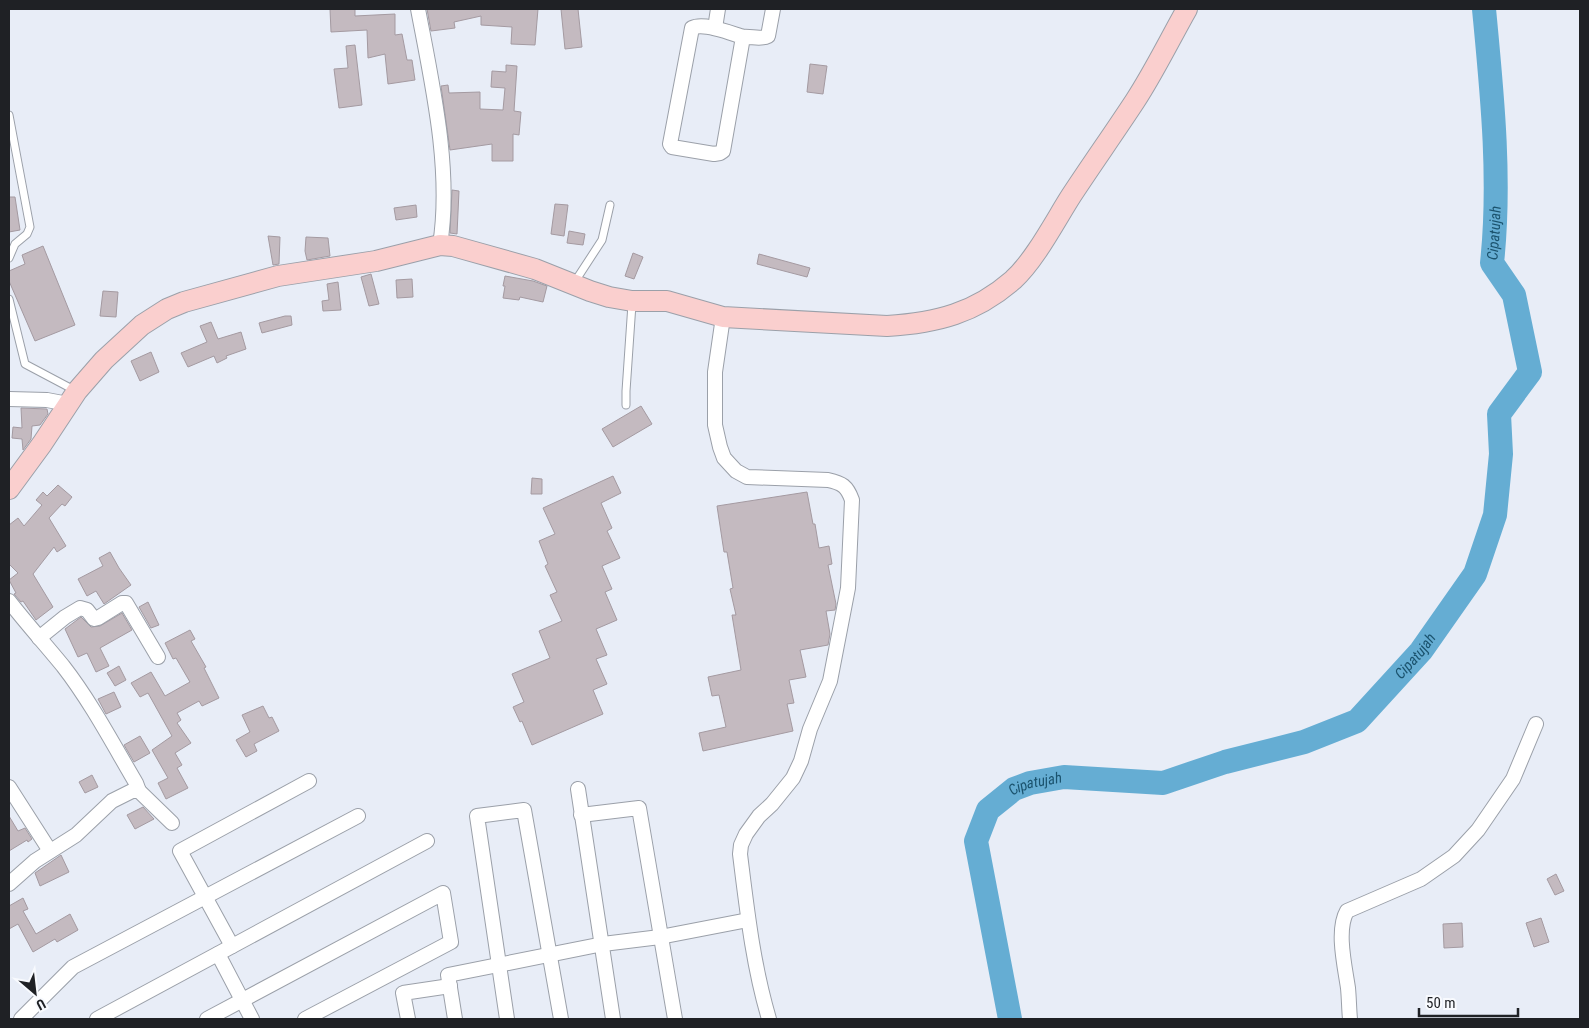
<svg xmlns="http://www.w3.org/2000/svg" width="1589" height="1028" viewBox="0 0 1589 1028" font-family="'Roboto Condensed',sans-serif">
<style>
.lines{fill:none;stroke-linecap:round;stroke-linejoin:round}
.river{stroke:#65add3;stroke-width:24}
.building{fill:#c4bac0;stroke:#a49aa1}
.lane-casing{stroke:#9ba0a9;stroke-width:9}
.street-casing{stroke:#9ba0a9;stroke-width:16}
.secondary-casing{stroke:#9ba0a9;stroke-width:22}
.lane{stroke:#fff;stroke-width:7}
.street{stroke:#fff;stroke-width:14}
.secondary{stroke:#facfce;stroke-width:20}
.labels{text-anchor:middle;stroke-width:4;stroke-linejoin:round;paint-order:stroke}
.water-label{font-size:15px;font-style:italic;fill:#1b536e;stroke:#f8fafe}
</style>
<rect width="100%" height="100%" fill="#e8edf7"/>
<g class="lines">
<path class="river" id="s1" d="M1010,1019L976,841L988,810L1014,789L1030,783L1064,777L1163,783L1225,762L1304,742L1357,721L1421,651L1475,574L1495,515L1501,454L1499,414L1530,372L1514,295L1492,263C1501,179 1492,93 1484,9"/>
</g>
<g class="building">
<polygon points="330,9 355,9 355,16 395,14 395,35 402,34 407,60 412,60 415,80 388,84 385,54 368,58 367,30 331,32"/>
<polygon points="427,9 538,9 535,45 511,44 512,27 481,25 481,16 454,22 455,28 431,31"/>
<polygon points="561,9 578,9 582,47 565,49"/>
<polygon points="355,45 362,105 339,108 334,69 348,68 346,46"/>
<polygon points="810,64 827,66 823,94 807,92"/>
<polygon points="506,65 517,66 514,111 521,112 519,135 513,134 513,161 492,161 492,144 450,150 441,86 448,85 449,93 480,92 480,109 503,110 505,88 491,87 492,71 506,72"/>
<polygon points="452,190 459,191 457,234 450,233"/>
<polygon points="9,197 15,197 20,230 9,232"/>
<polygon points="555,204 568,205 564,236 551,234"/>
<polygon points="416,205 417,217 396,220 394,208"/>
<polygon points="569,231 585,234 583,245 567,243"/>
<polygon points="268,236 280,237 279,264 273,265"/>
<polygon points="306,237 328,238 330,256 307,260 305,251"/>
<polygon points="43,246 75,325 35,341 9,281 9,271 25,264 22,255"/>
<polygon points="633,253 643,257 634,279 625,276"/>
<polygon points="759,254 810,268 807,277 757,264"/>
<polygon points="371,274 379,304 369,306 361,277"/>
<polygon points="505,276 533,281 547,286 543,302 520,297 519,300 503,298 505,286 503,286"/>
<polygon points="412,279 413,297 397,298 396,280"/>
<polygon points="338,282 341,310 323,311 322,301 329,300 327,284"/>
<polygon points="103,291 118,292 116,317 100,316"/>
<polygon points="285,316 291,316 292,325 262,333 259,323"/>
<polygon points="211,322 218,339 241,332 246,349 226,356 227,358 217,363 214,356 188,367 181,353 207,342 200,326"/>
<polygon points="151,352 159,372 140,381 131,361"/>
<polygon points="641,406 652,424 613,447 602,429"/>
<polygon points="21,408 47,409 48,414 40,425 32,426 31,439 23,450 22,439 12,438 13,427 22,428"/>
<polygon points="613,476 621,493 601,503 612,528 607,531 620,558 602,566 612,589 605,592 617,620 596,629 607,655 596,659 607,684 593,690 603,714 532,745 522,721 520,722 513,707 524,702 512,674 550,658 539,631 562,621 550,595 557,592 545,566 548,564 539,541 555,534 543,508"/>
<polygon points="532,478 542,479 542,494 531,494"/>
<polygon points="58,485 72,497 65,506 62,504 49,518 66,546 57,552 54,547 33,574 53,607 36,620 23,601 21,602 14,594 16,593 9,580 18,573 9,564 9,525 18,518 24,526 42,505 36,500 43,492 47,496"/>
<polygon points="807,492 813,524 815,524 819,548 829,546 832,564 828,565 836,604 835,610 826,611 830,634 828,645 800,650 806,677 789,680 794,703 787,704 793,731 703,751 699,733 726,727 719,695 712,696 708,677 741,670 732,615 736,615 730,589 733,588 727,552 724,552 717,506"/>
<polygon points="110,552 119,568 131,585 104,604 96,591 87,596 78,579 103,566 99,558"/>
<polygon points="148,602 159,625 151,628 139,607"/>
<polygon points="122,613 132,630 100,648 109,666 96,672 87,653 78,657 65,629 81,617 91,627 100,626"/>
<polygon points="190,630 195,639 191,641 206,667 204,668 219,698 202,706 199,701 177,713 181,720 177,723 191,743 175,753 182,765 177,768 188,788 166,799 158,783 168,778 152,750 172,736 148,693 140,697 131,683 151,672 165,696 190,682 176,658 173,659 165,643"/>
<polygon points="119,666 126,680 115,686 107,673"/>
<polygon points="114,692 121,707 106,714 98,699"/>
<polygon points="263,706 269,718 272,717 279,731 254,744 257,751 246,757 236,740 250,732 242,715"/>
<polygon points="140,736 150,753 134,762 124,745"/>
<polygon points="92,775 98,787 85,793 79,782"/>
<polygon points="143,807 154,819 135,829 127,815"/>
<polygon points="9,816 18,831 25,828 32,839 28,842 27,840 9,851"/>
<polygon points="61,855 69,872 40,886 35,873"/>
<polygon points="1556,874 1564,891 1555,895 1547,879"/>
<polygon points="23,898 28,909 23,911 36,934 70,914 78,930 57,942 55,939 33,952 18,924 9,929 9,906"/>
<polygon points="1541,918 1549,942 1534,947 1526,923"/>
<polygon points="1462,923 1463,947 1444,948 1443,924"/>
</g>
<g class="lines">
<defs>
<g id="lane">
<polyline points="9,115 30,227 27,234 15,244 9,258"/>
<polyline points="574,283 602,240 610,205"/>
<polyline points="9,299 25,364 76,391"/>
<polyline points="626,405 626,391 632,304"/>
</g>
<g id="street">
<path d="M418,9C432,83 452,170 440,245"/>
<polyline points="715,28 718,9"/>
<path d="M743,37C730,33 704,22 692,28L670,144L672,147L714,154L720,153L723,151L743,37C751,36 761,40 768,36L773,9"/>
<path d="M723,317L715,372V425L720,447L724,458L736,471L747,477L828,480C842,483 847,486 852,500L848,588L830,681L810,729L801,761L793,778L772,804L759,816L746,834L741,845L740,854C747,910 753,965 769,1019"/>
<polyline points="9,399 47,400 68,404"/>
<path d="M9,601C26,623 45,644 63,666C91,702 113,744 136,783L139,791"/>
<polyline points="39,638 65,617 80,608 87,610 94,619 98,618 122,603 126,603 158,657"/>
<polyline points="9,787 50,851"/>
<polyline points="578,789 613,1019"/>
<polyline points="581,815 639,808 675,1019"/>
<polyline points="9,884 35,861 76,835 112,801 132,791 139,791 172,823"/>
<polyline points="232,946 180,851 309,781"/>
<polyline points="218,954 252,1019"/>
<polyline points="21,1019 73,967 358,816"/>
<polyline points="97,1019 427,841"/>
<polyline points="207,1019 443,893 451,942 305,1019"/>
<polyline points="408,1019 403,993 450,986"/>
<polyline points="455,1019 448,975 603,944 660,937 748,920"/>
<polyline points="507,1019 477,816 524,810 561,1019"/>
<path d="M1350,1019C1349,1009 1349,998 1348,988C1345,967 1336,930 1347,911L1421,879L1454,856L1478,830L1513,779L1536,724"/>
</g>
<path id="secondary" d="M9,489L42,444L77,391L104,360L142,325L167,309L184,302L278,276L376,261L440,245L453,246L535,269L590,291L609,297L632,301H667L723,317L887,326C937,323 975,313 1013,280C1035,260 1055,221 1071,196C1092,164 1114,133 1135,101C1154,72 1170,39 1187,9"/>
</defs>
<use href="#lane" class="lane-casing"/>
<use href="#street" class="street-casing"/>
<use href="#secondary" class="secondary-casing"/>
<use href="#lane" class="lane"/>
<use href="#street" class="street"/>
<use href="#secondary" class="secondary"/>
</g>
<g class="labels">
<g class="water-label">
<text dy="5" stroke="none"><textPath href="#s1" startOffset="1155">Cipatujah</textPath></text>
<text dy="5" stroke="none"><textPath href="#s1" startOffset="690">Cipatujah</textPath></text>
<text dy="5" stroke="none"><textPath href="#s1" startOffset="270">Cipatujah</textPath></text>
</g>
</g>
<rect width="1589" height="1028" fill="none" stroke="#1f2125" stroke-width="20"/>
<g transform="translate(35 993) rotate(152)" stroke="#f8fafe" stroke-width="4" paint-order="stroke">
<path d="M0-4L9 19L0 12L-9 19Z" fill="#1f2125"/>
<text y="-8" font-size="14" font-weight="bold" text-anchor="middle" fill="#1f2125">U</text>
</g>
<path d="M1419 1008v8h99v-8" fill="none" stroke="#1f2125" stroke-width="2.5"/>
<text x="1426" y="1008" font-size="15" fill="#1f2125" stroke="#f8fafe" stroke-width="4" paint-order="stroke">50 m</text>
</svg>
